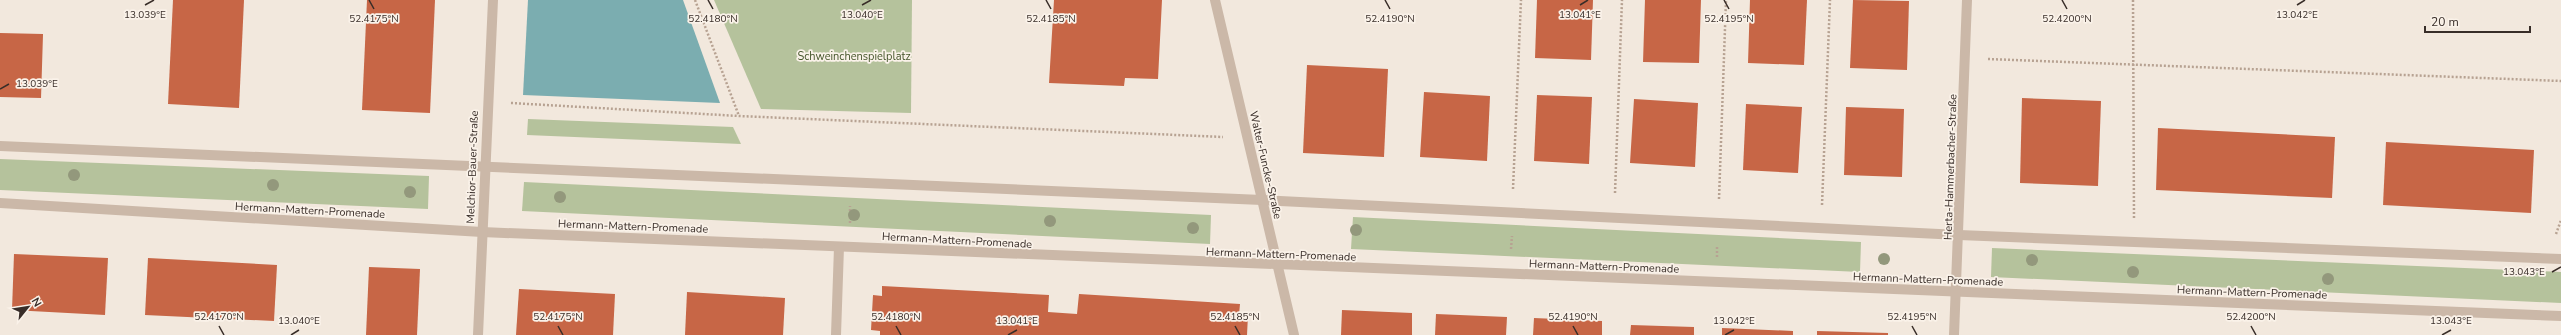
<svg xmlns="http://www.w3.org/2000/svg" width="2561" height="335" viewBox="0 0 2561 335" font-family="'Nunito Sans',sans-serif">
<style>
.green{fill:#b5c29c}
.water{fill:#7badb0}
.building{fill:#c76646}
.lines{fill:none;stroke-linecap:round;stroke-linejoin:round}
.path{stroke:#b7a292;stroke-width:2.5;stroke-dasharray:2 2;stroke-linecap:butt}
.minor{stroke:#cbb8a8;stroke-width:10}
.tree{fill:#93987c}
.ticks{fill:none;stroke:#382d28;stroke-width:1.5}
.labels{text-anchor:middle;stroke-width:3.5;stroke-linejoin:round;paint-order:stroke}
.park-label{font-size:11px;fill:#46562c;stroke:#faf2e9}
.street-label{font-size:11px;fill:#382d28;stroke:#faf2e9}
.ticks-label{font-size:10px;text-anchor:middle;fill:#382d28;stroke:#faf2e9;stroke-width:3.5;stroke-linejoin:round;paint-order:stroke}
</style>
<rect width="100%" height="100%" fill="#f2e8dd"/>
<g class="green">
<polygon points="714,0 912,0 911,113 761,109"/>
<polygon points="528,119 733,127 741,144 527,135"/>
<polygon points="0,159 429,176 428,209 0,190"/>
<polygon points="524,182 1211,215 1210,244 522,211"/>
<polygon points="1353,217 1861,242 1860,272 1351,249"/>
<polygon points="1992,248 2561,272 2561,303 1991,277"/>
</g>
<polygon class="water" points="528,0 683,0 720,103 523,95"/>
<g class="building">
<polygon points="173,0 244,0 239,108 168,104"/>
<polygon points="367,0 435,0 430,113 362,110"/>
<polygon points="1054,0 1162,0 1158,79 1125,78 1124,86 1049,83"/>
<polygon points="1537,0 1593,0 1591,60 1535,58"/>
<polygon points="1645,0 1701,0 1699,63 1643,62"/>
<polygon points="1750,0 1807,0 1804,65 1748,63"/>
<polygon points="1853,0 1909,1 1907,70 1850,68"/>
<polygon points="0,33 43,34 41,98 0,97"/>
<polygon points="1307,65 1388,69 1384,157 1303,153"/>
<polygon points="1424,92 1490,96 1487,161 1420,157"/>
<polygon points="1537,95 1592,97 1589,164 1534,161"/>
<polygon points="2022,98 2101,101 2098,186 2020,183"/>
<polygon points="1634,99 1698,103 1695,167 1630,163"/>
<polygon points="1746,104 1802,107 1798,173 1743,170"/>
<polygon points="1846,107 1904,109 1902,177 1844,175"/>
<polygon points="2158,128 2335,137 2332,198 2156,190"/>
<polygon points="2386,142 2534,150 2531,213 2383,205"/>
<polygon points="14,254 108,258 105,315 12,310"/>
<polygon points="148,258 277,265 274,321 145,315"/>
<polygon points="369,267 420,269 417,335 366,335"/>
<polygon points="882,286 1049,295 1048,312 1077,314 1079,294 1240,304 1239,315 1248,315 1247,335 880,335 880,331 871,330 873,295 882,296"/>
<polygon points="519,289 615,294 613,335 516,335"/>
<polygon points="687,292 785,298 783,335 685,335"/>
<polygon points="1342,310 1412,313 1412,335 1341,335"/>
<polygon points="1436,314 1507,317 1506,335 1435,335"/>
<polygon points="1534,318 1602,321 1602,335 1533,335"/>
<polygon points="1631,325 1694,327 1694,335 1630,335"/>
<polygon points="1722,328 1793,331 1793,335 1722,335"/>
<polygon points="1817,331 1888,333 1888,335 1817,335"/>
</g>
<g class="lines">
<g class="path">
<polyline points="695,0 739,116"/>
<polyline points="2133,0 2134,218"/>
<polyline points="1988,59 2561,81"/>
<polyline points="511,103 739,116 1223,137"/>
<polyline points="1513,189 1521,0"/>
<polyline points="1615,193 1622,0"/>
<polyline points="1719,199 1726,0"/>
<polyline points="1822,205 1830,0"/>
<polyline points="850,223 850,206"/>
<polyline points="2556,234 2561,220"/>
<polyline points="1511,249 1512,236"/>
<polyline points="1717,257 1717,246"/>
</g>
<g class="minor">
<polyline points="1215,0 1294,335"/>
<polyline points="0,146 1262,200 1959,235 2561,259"/>
<polyline points="0,203 482,232 2561,316"/>
<polyline points="478,335 493,0"/>
<polyline points="836,335 839,247"/>
<polyline points="1954,335 1967,0"/>
</g>
</g>
<g class="tree">
<circle cx="74" cy="175" r="6"/>
<circle cx="273" cy="185" r="6"/>
<circle cx="410" cy="192" r="6"/>
<circle cx="560" cy="197" r="6"/>
<circle cx="854" cy="215" r="6"/>
<circle cx="1050" cy="221" r="6"/>
<circle cx="1193" cy="228" r="6"/>
<circle cx="1356" cy="230" r="6"/>
<circle cx="1884" cy="259" r="6"/>
<circle cx="2032" cy="260" r="6"/>
<circle cx="2133" cy="272" r="6"/>
<circle cx="2328" cy="279" r="6"/>
</g>
<path class="ticks" d="M369,0L374,9M708,0L713,9M1046,0L1051,9M1385,0L1390,9M1724,0L1729,9M2062,0L2067,9M145,5L154,0M862,5L871,0M1580,5L1588,0M2297,5L2305,0M0,89L9,84M2552,272L2561,267M219,326L224,335M558,326L563,335M896,326L901,335M1235,326L1240,335M1573,326L1578,335M1912,326L1917,335M2251,326L2256,335M291,335L299,330M1008,335L1017,330M1725,335L1734,330M2442,335L2451,330"/>
<g class="labels">
<g class="park-label">
<text x="854" y="60">Schweinchenspielplatz</text>
</g>
<g class="street-label">
<text transform="translate(1266 165) rotate(77)" y="4">Walter-Funcke-Straße</text>
<text transform="translate(472 167) rotate(-88)" y="4">Melchior-Bauer-Straße</text>
<text transform="translate(1950 167) rotate(-88)" y="4">Herta-Hammerbacher-Straße</text>
<text transform="translate(310 210) rotate(3)" y="4">Hermann-Mattern-Promenade</text>
<text transform="translate(633 226) rotate(2)" y="4">Hermann-Mattern-Promenade</text>
<text transform="translate(957 240) rotate(3)" y="4">Hermann-Mattern-Promenade</text>
<text transform="translate(1281 254) rotate(2)" y="4">Hermann-Mattern-Promenade</text>
<text transform="translate(1604 266) rotate(2)" y="4">Hermann-Mattern-Promenade</text>
<text transform="translate(1928 279) rotate(2)" y="4">Hermann-Mattern-Promenade</text>
<text transform="translate(2252 292) rotate(2)" y="4">Hermann-Mattern-Promenade</text>
</g>
</g>
<g class="ticks-label">
<text x="145" y="18">13.039°E</text>
<text x="862" y="18">13.040°E</text>
<text x="1580" y="18">13.041°E</text>
<text x="2297" y="18">13.042°E</text>
<text x="1051" y="22">52.4185°N</text>
<text x="1729" y="22">52.4195°N</text>
<text x="374" y="22">52.4175°N</text>
<text x="713" y="22">52.4180°N</text>
<text x="1390" y="22">52.4190°N</text>
<text x="2067" y="22">52.4200°N</text>
<text x="37" y="87">13.039°E</text>
<text x="2524" y="275">13.043°E</text>
<text x="219" y="320">52.4170°N</text>
<text x="558" y="320">52.4175°N</text>
<text x="896" y="320">52.4180°N</text>
<text x="1235" y="320">52.4185°N</text>
<text x="1573" y="320">52.4190°N</text>
<text x="1912" y="320">52.4195°N</text>
<text x="2251" y="320">52.4200°N</text>
<text x="299" y="324">13.040°E</text>
<text x="1017" y="324">13.041°E</text>
<text x="1734" y="324">13.042°E</text>
<text x="2451" y="324">13.043°E</text>
</g>
<g transform="translate(28 307) rotate(60)" stroke="#faf2e9" stroke-width="3" paint-order="stroke">
<path d="M0-3L7 15L0 10L-7 15Z" fill="#382d28"/>
<text y="-6" font-size="11" font-weight="bold" text-anchor="middle" fill="#382d28">N</text>
</g>
<path d="M2425 26v6h105v-6" fill="none" stroke="#382d28" stroke-width="2"/>
<text x="2431" y="26" font-size="12" fill="#382d28" stroke="#faf2e9" stroke-width="3" paint-order="stroke">20 m</text>
</svg>
